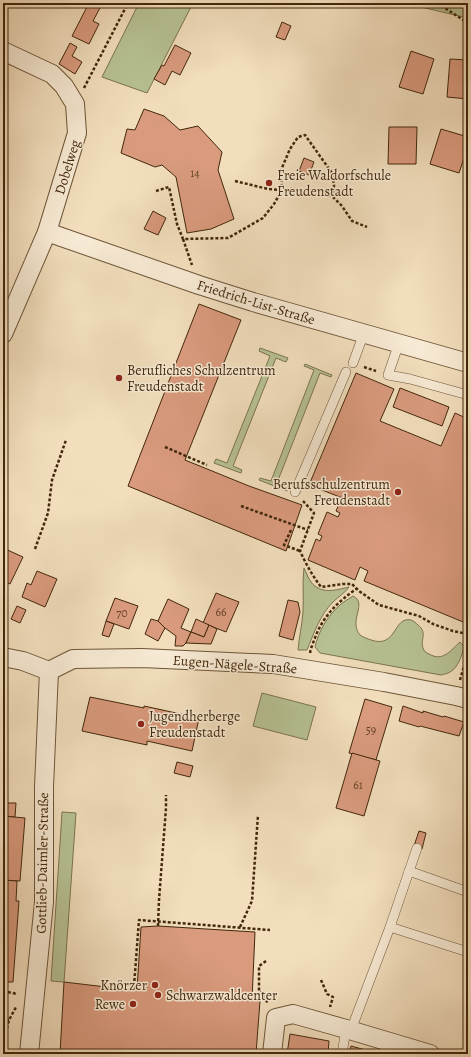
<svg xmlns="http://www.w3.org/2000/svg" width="471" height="1057" viewBox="0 0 471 1057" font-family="Alegreya,serif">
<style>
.green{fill:#b7c294;stroke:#7c7450}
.building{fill:#d99a7d;stroke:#42270b}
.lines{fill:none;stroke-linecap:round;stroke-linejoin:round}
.lane-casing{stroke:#6e5538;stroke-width:10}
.street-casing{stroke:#6e5538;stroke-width:20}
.path{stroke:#42270b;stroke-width:2.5;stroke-dasharray:3 2;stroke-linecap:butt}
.lane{stroke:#f7ead4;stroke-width:9}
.street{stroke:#f7ead4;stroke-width:18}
.poi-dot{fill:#8f2418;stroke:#f7ead4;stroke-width:1.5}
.labels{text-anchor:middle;stroke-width:3;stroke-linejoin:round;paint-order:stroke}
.number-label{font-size:12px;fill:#684428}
.street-label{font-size:14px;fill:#42270b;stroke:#f7ead4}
.poi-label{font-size:14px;fill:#42270b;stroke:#f7ead4;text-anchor:start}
</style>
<rect width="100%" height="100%" fill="#f2debd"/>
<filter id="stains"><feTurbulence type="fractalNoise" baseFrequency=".005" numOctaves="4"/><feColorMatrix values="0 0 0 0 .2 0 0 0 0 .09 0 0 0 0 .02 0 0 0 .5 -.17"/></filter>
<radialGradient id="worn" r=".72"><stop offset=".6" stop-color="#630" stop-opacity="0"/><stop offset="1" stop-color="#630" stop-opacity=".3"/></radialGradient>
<g class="green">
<polygon points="139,3 193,3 147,93 102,77"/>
<polygon points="404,3 468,3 468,18"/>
<polygon points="260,348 288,358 286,362 276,358 233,466 242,470 241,473 214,463 216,459 227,463 270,356 259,351"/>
<polygon points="305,364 332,375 331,377 320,373 277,483 288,487 287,491 259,480 260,478 271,481 314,370 304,366"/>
<path d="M304,568C306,572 308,578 311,582C321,595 336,590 349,587C345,593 338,597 333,602C320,615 314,633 307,650H298C299,638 302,625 303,612C304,597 302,583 304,568Z"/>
<path d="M353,596C368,603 348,621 360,635C363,637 368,639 371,640C397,649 393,616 411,620C414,621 416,623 418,625C428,633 420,639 423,648C424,651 426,653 429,654C443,662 450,651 460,642L464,647C462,655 458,668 450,672C447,674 444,674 441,675L320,653L315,647C318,632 328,615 340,605C344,601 349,599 353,596Z"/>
<polygon points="262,693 316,707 307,740 253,726"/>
<polygon points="62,812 76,813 64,982 51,981"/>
</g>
<g class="building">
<polygon points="89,3 96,3 101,6 93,21 99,24 89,44 72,36"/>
<polygon points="282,22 291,26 285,40 276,37"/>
<polygon points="70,43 77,47 72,56 82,62 75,74 59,64"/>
<polygon points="175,45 191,53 180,75 172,71 165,85 154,79 162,65 164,66"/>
<polygon points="411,51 434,59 423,94 399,87"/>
<polygon points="450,59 468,60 468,99 447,97"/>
<polygon points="144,109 164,116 180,130 198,126 222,152 218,170 234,219 211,229 187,233 176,177 162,165 155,167 121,153 127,129 135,130"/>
<polygon points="389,127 417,127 416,164 388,164"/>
<polygon points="441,129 468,137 468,146 459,173 430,164"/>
<polygon points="304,158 314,162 309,175 299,171"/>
<polygon points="153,211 166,218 158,235 144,229"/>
<polygon points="199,304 241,320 185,460 249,486 302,505 286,551 128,486"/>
<polygon points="356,373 394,389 380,421 441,446 455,413 468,419 468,624 364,581 368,571 360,567 355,580 308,560 316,539 320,541 322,536 318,534 327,512 338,517 340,513 336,511 339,504 342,506 345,499 309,485"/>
<polygon points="400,388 449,407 442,426 393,407"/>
<polygon points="3,548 23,557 10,584 3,581"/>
<polygon points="37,571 57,579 45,607 22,597 27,583 31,585"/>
<polygon points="216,593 239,602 226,632 203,623"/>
<polygon points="115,598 138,606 129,629 106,621"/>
<polygon points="168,599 189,609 181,628 191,632 186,643 183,646 175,646 176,636 165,628 158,621"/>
<polygon points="288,600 298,602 300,612 293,640 279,636"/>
<polygon points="17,606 26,610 20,623 11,619"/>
<polygon points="151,619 158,621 165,628 158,641 145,634"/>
<polygon points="196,619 209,625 204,637 191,632"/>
<polygon points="106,621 114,624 109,637 102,635"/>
<polygon points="209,625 217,629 211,644 186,643 191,632 204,637"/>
<polygon points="90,697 144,708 144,706 199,718 192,751 147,741 147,745 82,731"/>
<polygon points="365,699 392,707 376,760 349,753"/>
<polygon points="403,706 423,713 423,711 443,717 444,716 464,722 459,736 420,726 419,727 399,721"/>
<polygon points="352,753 380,761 364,816 336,808"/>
<polygon points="177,762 193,766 190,777 174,773"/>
<polygon points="3,803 16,803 15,817 3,816"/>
<polygon points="3,816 25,818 20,881 3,880"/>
<polygon points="419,831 426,833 422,849 414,846"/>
<polygon points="3,880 17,881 16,901 19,901 13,982 3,982"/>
<polygon points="158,926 255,932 252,1000 260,1001 256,1054 60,1054 64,982 123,989 137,989 141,927"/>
<polygon points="290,1034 329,1041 328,1054 287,1054"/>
<polygon points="351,1046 380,1054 349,1054"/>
</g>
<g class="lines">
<defs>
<g id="lane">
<polyline points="399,343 388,375 410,379 468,395"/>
<polyline points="353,363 364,333"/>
<polyline points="295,492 346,372"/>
<polyline points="409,871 468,892"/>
<polyline points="390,927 468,952"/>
<polyline points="351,1030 390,927 417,848"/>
<polyline points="342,1054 346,1029"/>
</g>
<g id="street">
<polyline points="3,51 52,74 64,86 75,104 77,133 47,232 3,334"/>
<polyline points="47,232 199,285 253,302 468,363"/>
<polyline points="3,657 23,661 49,671 73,659 142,658 273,664 384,682 456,696 468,699"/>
<polyline points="29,1054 44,902 44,787 49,671"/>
<polyline points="272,1054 276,1018 293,1014 346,1029 430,1054"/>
</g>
</defs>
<use href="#lane" class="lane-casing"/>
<use href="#street" class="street-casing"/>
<g class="path">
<polyline points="437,3 468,23"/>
<polyline points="84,88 128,3"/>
<polyline points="235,181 268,189 282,190 293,189 323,192 333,197 342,206 352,221 367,227"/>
<polyline points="156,191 169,187 177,224 183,239 228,238 263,218 274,204 282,190 281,170 290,149 298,137 305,135 332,173 334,185 333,197"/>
<polyline points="183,239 192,265"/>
<polyline points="364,367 376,371"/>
<polyline points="165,447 207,465"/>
<path d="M303,501L314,513L300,551C306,564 312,575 321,587L343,584H352L359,591L379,605L419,616L433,624L453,631L468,634"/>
<polyline points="241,506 308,530"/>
<polyline points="291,530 284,545 300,551"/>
<polyline points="35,549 48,513 52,480 66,440"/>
<path d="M310,653C311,647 314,641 316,635C325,614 338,602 356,589"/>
<polyline points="460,680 468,652"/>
<polyline points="158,926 159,900 166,808 166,795"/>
<polyline points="240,927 252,901 258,815"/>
<polyline points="266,961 259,966 259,991 264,996 268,1004"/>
<polyline points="321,980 327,994 333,997 330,1007"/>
<polyline points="134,986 139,920 270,930"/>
<polyline points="3,991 17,994"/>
<polyline points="3,1019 9,1020"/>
<polyline points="3,1043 9,1020 16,1007"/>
</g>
<use href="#lane" class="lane"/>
<use href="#street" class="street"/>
</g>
<g class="poi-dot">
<circle cx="269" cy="183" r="4"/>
<circle cx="119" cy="378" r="4"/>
<circle cx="398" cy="492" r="4"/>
<circle cx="141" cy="724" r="4"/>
<circle cx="155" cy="985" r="4"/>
<circle cx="158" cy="995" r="4"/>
<circle cx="133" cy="1004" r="4"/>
</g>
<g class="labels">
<g class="number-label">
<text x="195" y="177">14</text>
<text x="221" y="616">66</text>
<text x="122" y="617">70</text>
<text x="371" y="734">59</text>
<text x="358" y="789">61</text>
</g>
<g class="street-label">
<text transform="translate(67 167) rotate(-73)" y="5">Dobelweg</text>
<text transform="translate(256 302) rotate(17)" y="5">Friedrich-List-Straße</text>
<text transform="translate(235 664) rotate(4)" y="5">Eugen-Nägele-Straße</text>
<text transform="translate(42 863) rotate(-89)" y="5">Gottlieb-Daimler-Straße</text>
</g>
<g class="poi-label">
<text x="277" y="180">Freie Waldorfschule<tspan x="277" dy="16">Freudenstadt</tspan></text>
<text x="127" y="375">Berufliches Schulzentrum<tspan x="127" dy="16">Freudenstadt</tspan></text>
<text x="390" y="489" text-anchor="end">Berufsschulzentrum<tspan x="390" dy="16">Freudenstadt</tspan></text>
<text x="149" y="721">Jugendherberge<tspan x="149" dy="16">Freudenstadt</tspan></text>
<text x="147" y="990" text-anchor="end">Knörzer</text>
<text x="166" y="1000">Schwarzwaldcenter</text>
<text x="125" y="1009" text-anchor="end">Rewe</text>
</g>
</g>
<rect width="471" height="1057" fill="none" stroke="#f2debd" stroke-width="16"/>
<rect x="4" y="4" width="463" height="1049" fill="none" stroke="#42270b" stroke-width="2"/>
<rect x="8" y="8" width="455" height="1041" fill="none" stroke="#42270b"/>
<rect width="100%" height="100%" filter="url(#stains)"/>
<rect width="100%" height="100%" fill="url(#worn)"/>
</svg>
